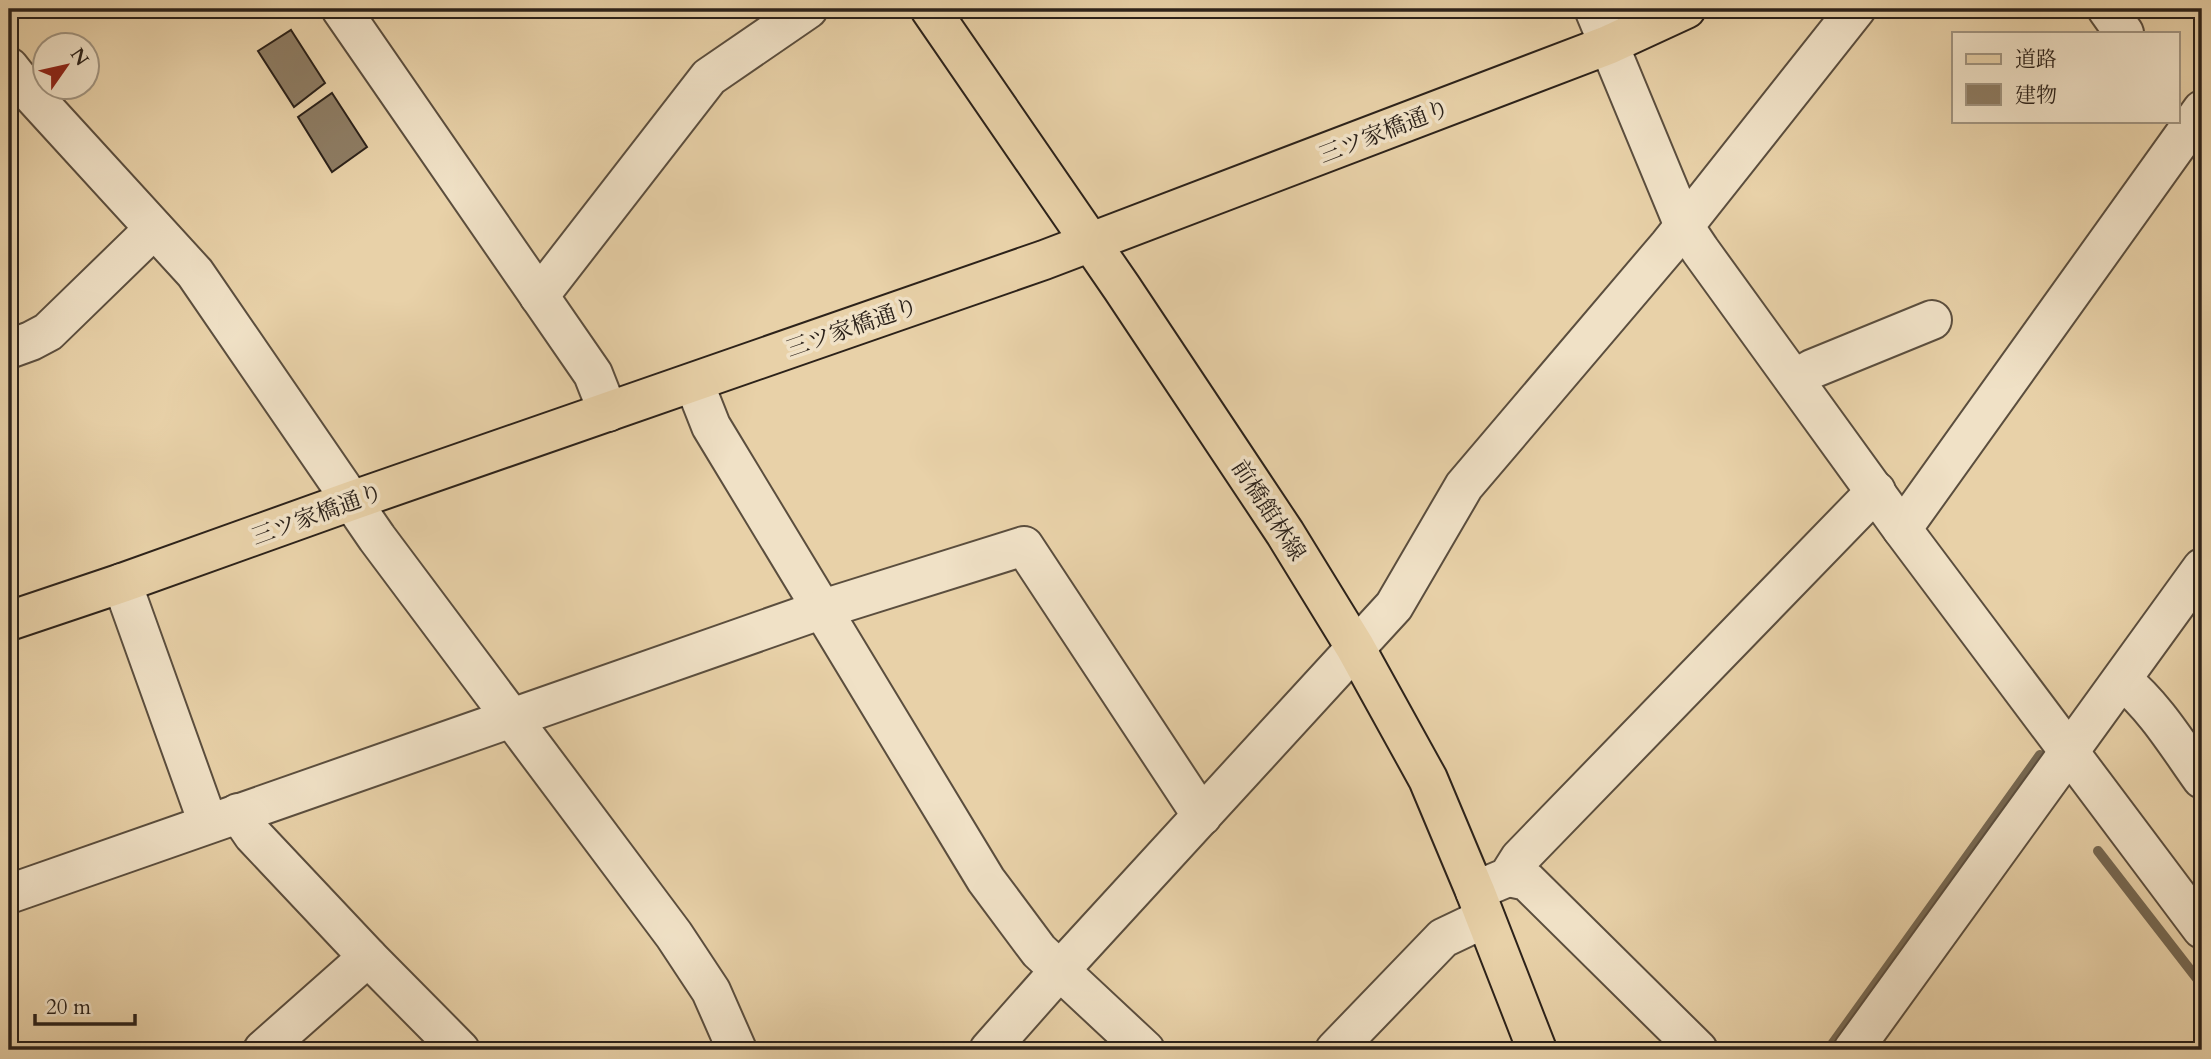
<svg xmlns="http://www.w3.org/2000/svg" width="2211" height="1059" viewBox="0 0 2211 1059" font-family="Cardo,'Noto Serif JP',serif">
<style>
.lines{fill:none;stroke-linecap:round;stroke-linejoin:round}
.stream{stroke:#766852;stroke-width:10}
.building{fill:#8e7d64;stroke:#2c221a;stroke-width:2}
.minor-casing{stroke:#5b4e3e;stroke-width:42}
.major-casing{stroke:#2c221a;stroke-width:42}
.minor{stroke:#f0e1c6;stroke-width:38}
.major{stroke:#e8d1a8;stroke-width:38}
.labels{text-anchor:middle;stroke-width:7;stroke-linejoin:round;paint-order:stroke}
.street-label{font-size:23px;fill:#2c221a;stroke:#f0e1c6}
</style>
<rect width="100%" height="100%" fill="#e8d1a8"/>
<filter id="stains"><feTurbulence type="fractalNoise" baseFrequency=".00286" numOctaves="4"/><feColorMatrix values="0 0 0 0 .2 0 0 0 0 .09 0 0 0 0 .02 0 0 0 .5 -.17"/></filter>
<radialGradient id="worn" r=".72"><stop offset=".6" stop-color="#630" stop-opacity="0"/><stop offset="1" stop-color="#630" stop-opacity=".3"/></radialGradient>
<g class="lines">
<g class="stream">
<polyline points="2098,851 2202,985"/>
<polyline points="1828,1050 2040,755"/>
</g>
</g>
<g class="building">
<polygon points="291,30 325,83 294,107 258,51"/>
<polygon points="332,93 367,147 332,172 298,117"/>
</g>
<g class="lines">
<defs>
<g id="minor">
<polyline points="341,9 593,374 608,412"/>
<polyline points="1594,9 1684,226 1700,250 1902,529 2202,929"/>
<polyline points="2107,9 2124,33"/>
<polyline points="9,67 24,86 195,273 377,538 674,935 711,991 737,1050"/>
<polyline points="539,296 709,77 808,9"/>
<polyline points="9,349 31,341 48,332 154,229"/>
<polyline points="1794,379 1812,369 1932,320"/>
<polyline points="694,383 711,426 986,880 1039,951 1145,1050"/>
<polyline points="1902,529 2202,110"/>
<polyline points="122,583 208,823"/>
<path d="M2122,680C2155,707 2177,744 2202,779"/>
<polyline points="238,813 253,835 368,957 460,1050"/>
<polyline points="1508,877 1527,881 1698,1050"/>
<polyline points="1475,891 1508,877 1520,858 1876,491"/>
<polyline points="9,894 823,609 1024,546 1202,816"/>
<polyline points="263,1050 368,957"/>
<polyline points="989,1050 1059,971 1394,606 1464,486 1669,245 1856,9"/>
<polyline points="1335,1050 1443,938 1485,918"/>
<polyline points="1853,1050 2202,568"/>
</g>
<g id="major">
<polyline points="930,9 1122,288 1285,533 1355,647 1428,779 1475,891 1537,1050"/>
<polyline points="9,621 122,583 351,501 1044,260 1608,45 1686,9"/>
</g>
</defs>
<use href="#minor" class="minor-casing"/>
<use href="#major" class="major-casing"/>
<use href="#minor" class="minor"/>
<use href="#major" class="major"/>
</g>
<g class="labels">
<g class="street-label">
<text transform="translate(1384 131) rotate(-21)" y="8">三ツ家橋通り</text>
<text transform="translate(852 327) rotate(-19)" y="8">三ツ家橋通り</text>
<text transform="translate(1269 510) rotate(57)" y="8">前橋館林線</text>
<text transform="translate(317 514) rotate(-20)" y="8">三ツ家橋通り</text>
</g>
</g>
<rect width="2211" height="1059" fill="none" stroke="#e8d1a8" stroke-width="35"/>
<rect x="10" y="10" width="2190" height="1038" fill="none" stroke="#2c221a" stroke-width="3.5"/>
<rect x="18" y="18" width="2176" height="1024" fill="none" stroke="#2c221a" stroke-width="2"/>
<rect x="1952" y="32" width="228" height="91" fill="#f0e1c6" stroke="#a29581" stroke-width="2"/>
<rect x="1966" y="54" width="35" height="10" fill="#e8d1a8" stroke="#a29581" stroke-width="2"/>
<text x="2015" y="66" font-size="21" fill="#2c221a">道路</text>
<rect x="1966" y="84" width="35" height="21" fill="#8e7d64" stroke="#a29581" stroke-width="2"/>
<text x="2015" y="102" font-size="21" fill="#2c221a">建物</text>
<g transform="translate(66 66) rotate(56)"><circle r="33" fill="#f0e1c6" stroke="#a29581" stroke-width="2"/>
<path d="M0-5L12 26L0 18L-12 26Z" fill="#8f2418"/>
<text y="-10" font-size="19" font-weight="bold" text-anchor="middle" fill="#2c221a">N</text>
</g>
<path d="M35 1014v10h100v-10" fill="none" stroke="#2c221a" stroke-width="3.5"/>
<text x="46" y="1014" font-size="21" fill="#2c221a" stroke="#f0e1c6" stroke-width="5" paint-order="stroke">20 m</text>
<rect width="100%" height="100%" filter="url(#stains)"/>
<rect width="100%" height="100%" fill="url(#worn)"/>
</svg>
